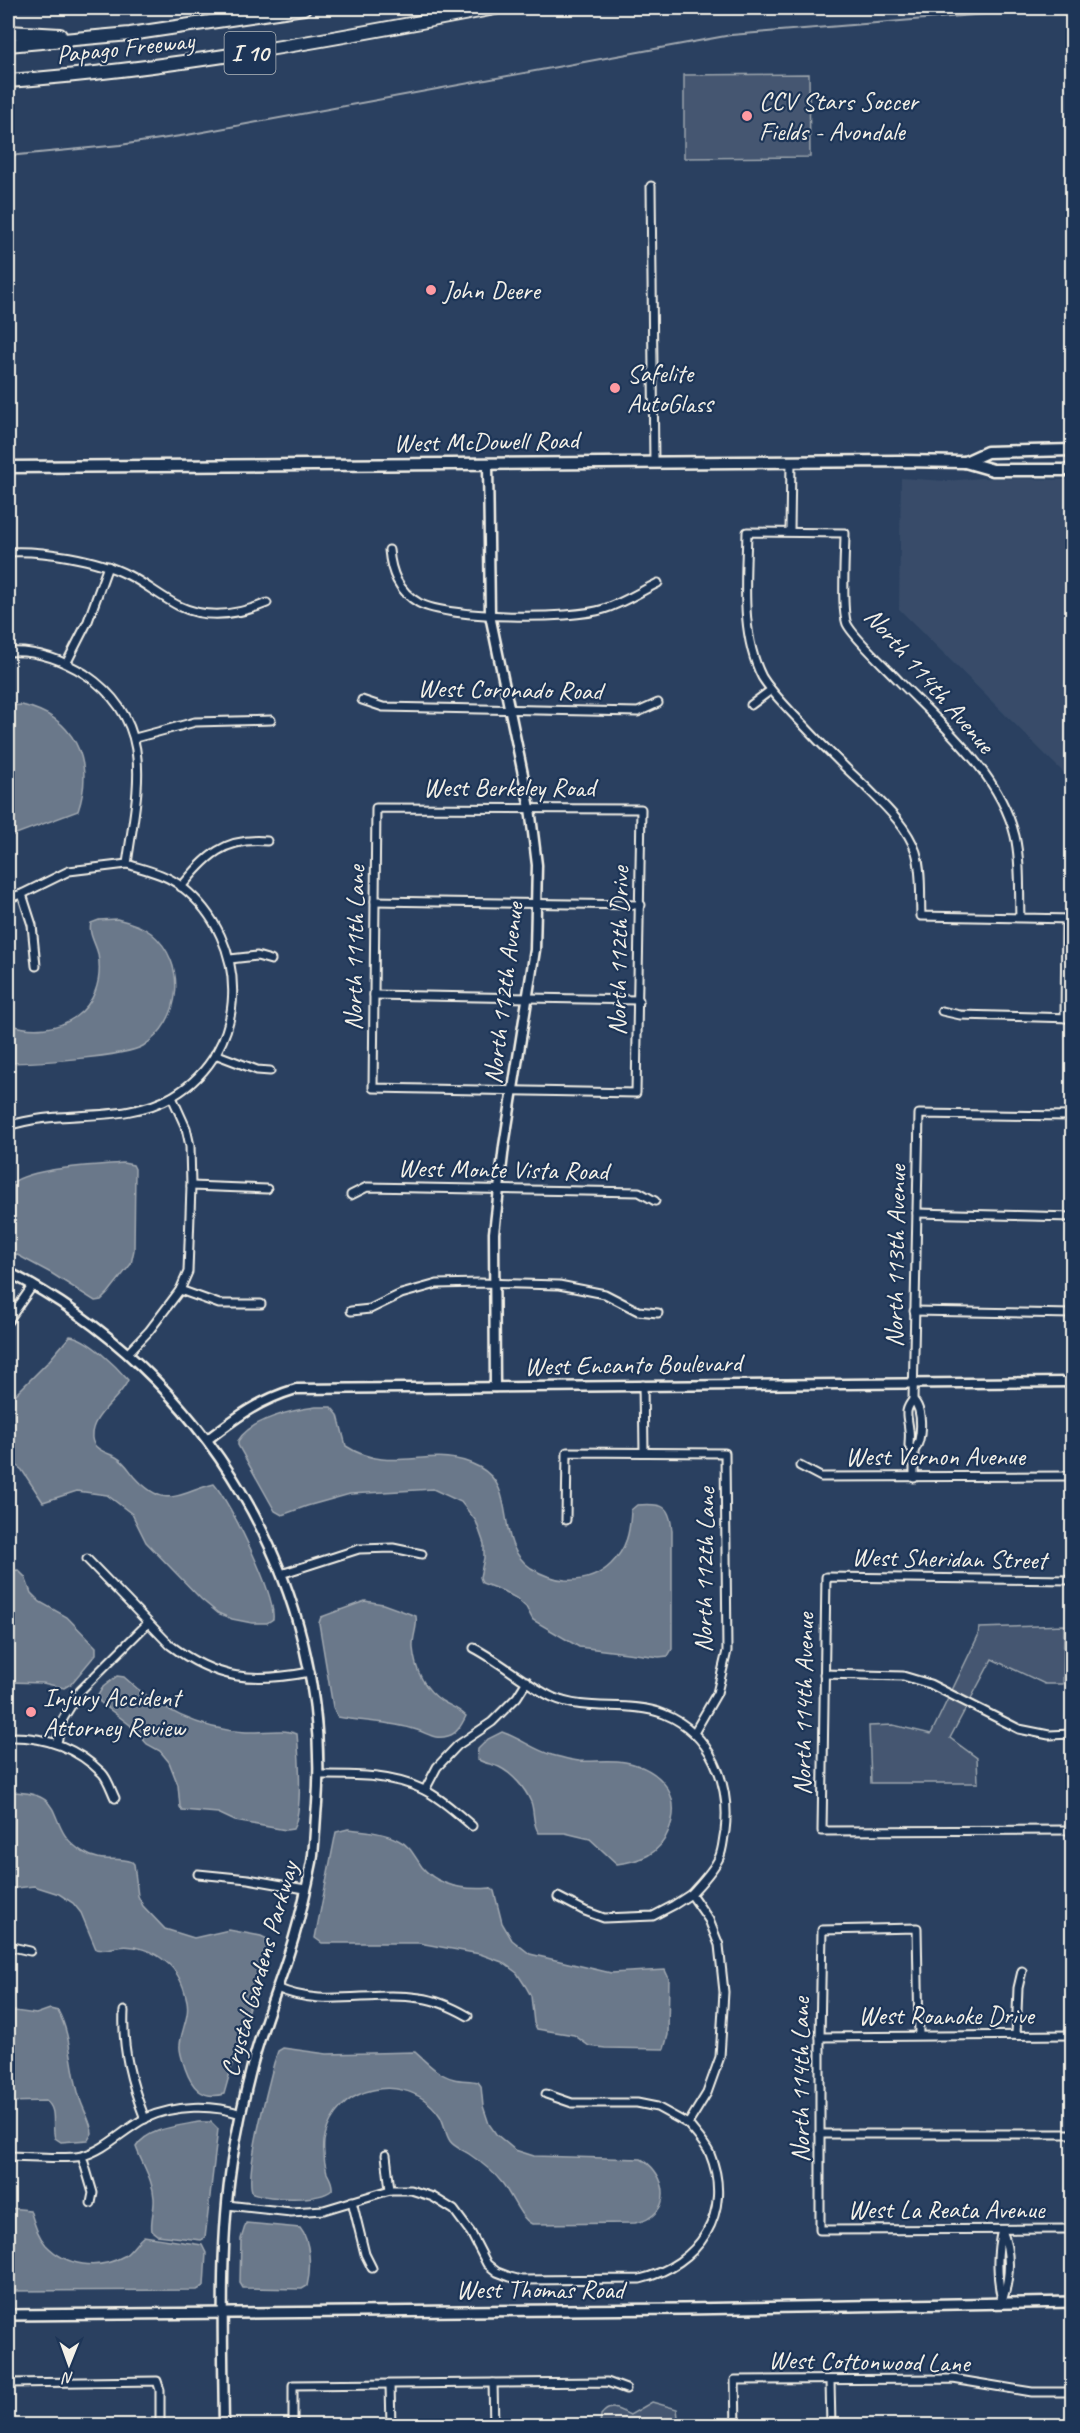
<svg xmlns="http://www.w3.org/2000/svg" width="1080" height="2433" viewBox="0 0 1080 2433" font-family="Caveat,sans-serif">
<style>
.built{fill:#374c69}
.green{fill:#445771;stroke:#9ca4ac;stroke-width:1.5}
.water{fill:#6a788a;stroke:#a1a8b0;stroke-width:1.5}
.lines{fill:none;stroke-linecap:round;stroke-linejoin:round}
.stream{stroke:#a1a8b0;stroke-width:2}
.minor-casing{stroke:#f4f1e8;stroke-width:11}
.tertiary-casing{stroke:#f4f1e8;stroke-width:13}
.secondary-casing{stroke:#f4f1e8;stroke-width:14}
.primary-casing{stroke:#f4f1e8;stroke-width:15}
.motorway-casing{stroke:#f4f1e8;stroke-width:16}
.minor{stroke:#1d3557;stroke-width:7}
.tertiary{stroke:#1d3557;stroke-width:8}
.secondary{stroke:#1d3557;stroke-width:9}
.primary{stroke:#1d3557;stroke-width:10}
.motorway{stroke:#1d3557;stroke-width:12}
.poi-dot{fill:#ff9aa2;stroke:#1d3557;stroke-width:2}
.labels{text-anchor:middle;stroke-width:4.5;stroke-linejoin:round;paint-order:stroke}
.shield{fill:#1d3557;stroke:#b4b9bc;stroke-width:1.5}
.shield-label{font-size:24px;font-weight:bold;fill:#f4f1e8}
.street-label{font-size:26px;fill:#f4f1e8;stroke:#1d3557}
.poi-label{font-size:26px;fill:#f4f1e8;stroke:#1d3557;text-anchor:start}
</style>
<rect width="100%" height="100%" fill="#2a4060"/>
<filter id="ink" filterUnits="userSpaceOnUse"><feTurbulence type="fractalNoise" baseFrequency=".0167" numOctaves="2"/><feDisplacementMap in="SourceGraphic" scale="12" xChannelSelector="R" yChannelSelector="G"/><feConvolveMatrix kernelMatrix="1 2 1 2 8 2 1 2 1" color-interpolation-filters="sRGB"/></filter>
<g filter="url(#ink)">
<polygon class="built" points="901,478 946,481 981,478 1072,480 1072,779 1070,779 899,609"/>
<g class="green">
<polygon points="809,74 810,157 684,158 684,75"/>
<polygon points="1064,1625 1063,1684 1045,1684 992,1659 950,1738 977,1758 978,1783 871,1783 869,1726 893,1725 931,1734 978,1636 979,1628"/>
<path d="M652,2402L677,2409L679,2425H600L601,2415C611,2402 618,2410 630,2415Z"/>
</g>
<g class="water">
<path d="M22,705C74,717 95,760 78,811L8,837V706Z"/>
<path d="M117,919C129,922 142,926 151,933C188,963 182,1022 143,1046C125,1057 32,1063 8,1063V1024C58,1041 108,1011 98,954C96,944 88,934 91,923L99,920Z"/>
<path d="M123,1163L133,1165L135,1169L134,1250L131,1264L108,1293L101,1300L95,1301L51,1273L8,1250V1186C28,1167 94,1166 123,1163Z"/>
<path d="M70,1336C88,1338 116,1366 128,1380C120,1400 90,1415 92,1438C93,1450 108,1453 116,1457C125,1462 129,1470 135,1477C166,1511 178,1493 214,1484C231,1504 276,1595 273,1619L267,1623H252L232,1619L218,1613L201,1599L146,1542L132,1514L107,1495L77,1491L43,1502L22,1470L8,1459V1402L47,1363Z"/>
<path d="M316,1407H331L338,1415L346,1446C393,1477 433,1442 479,1467C520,1489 492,1541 531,1568C542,1575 553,1579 565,1580C582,1581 599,1576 611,1564C627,1548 630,1532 631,1510L637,1505C663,1503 670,1505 672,1531V1649L668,1656L659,1657L579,1647L533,1620L526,1607L516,1598L503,1591L482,1583L480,1577L484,1558V1544L476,1521L461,1502L433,1489L350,1494L307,1506L282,1515L275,1511L238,1445V1441C251,1419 292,1410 316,1407Z"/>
<polygon points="18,1570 25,1577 31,1593 40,1602 67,1617 96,1647 96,1654 71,1684 64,1688 43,1683 8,1682 8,1571"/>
<path d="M365,1601L383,1604L416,1616C418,1628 412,1636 413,1648C415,1670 423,1688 442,1701C450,1706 458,1708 466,1716C462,1724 457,1734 448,1736C435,1740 429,1734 417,1730C391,1721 364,1722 338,1717L333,1707L319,1623L321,1617Z"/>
<path d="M117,1676L124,1677C157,1708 200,1730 246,1732C263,1733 282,1728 297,1734C299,1755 303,1811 293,1829L286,1830L235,1821L218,1813L182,1810L180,1807L178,1785L169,1762L160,1751L147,1744L130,1725L100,1702L98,1695L103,1687Z"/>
<path d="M502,1732C520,1738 534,1750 552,1755C561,1757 570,1760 579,1761C594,1762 610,1759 625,1762C661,1769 684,1796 668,1832C659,1855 640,1861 617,1864L590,1839L565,1833H539C532,1825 535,1813 531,1802C525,1788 513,1774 499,1767C492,1764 485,1764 477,1759L478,1749L488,1739Z"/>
<path d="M12,1792C72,1793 42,1827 83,1852C102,1864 116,1856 132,1862L134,1864L138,1896L143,1906L165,1929L194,1938L229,1930L261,1936L269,1940V1948L245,2019L224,2094C202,2100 192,2088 185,2068C183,2061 179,2052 180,2045C181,2030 190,2017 187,2001C184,1986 177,1970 165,1961C153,1951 134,1944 118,1947C110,1948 103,1951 96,1949L81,1913L73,1903L59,1894L34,1886L8,1889V1793Z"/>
<path d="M348,1829C365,1831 383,1832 398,1840C411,1846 414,1856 422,1867C439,1887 466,1890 490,1888L494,1891L502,1923L512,1940L530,1954L611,1973L665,1970L669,1979L668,2035L664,2049L605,2048L589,2046L574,2035L537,2029L534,2023L531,1996L526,1987L517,1973L502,1962L480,1954L419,1943H322L315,1938L336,1832Z"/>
<path d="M50,2009L58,2011C72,2035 71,2075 81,2102C85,2113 91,2122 92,2133L88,2140L61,2142L55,2138C51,2126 58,2109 46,2101L8,2102V2010L36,2014Z"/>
<path d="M283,2048L327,2054L415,2052C427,2063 438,2075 454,2079C462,2081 470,2080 478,2082L481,2086L483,2106L489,2124L496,2134L515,2150L534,2156L641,2159C662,2170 674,2203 649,2218C645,2221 640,2222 635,2223L532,2224C521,2219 511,2195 503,2184C494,2172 481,2162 469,2154C463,2150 454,2147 450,2141C445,2134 445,2124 440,2116C421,2088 387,2082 358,2095C340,2103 327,2122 324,2141C323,2152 324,2162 327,2173C330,2179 333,2183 332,2190C318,2202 270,2199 253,2193C243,2178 269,2084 274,2063L278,2051Z"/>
<path d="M199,2122H211L218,2129L205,2238L201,2240L157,2235L152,2231C150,2221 155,2209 154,2198C153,2180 142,2164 136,2147C147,2128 179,2126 199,2122Z"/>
<path d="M8,2208L30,2210C34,2222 37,2235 46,2245C66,2266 98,2271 124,2256C132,2251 136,2242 144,2236L202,2245L206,2253L204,2286L197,2290L8,2291Z"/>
<path d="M246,2223L300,2228C311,2241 311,2270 307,2286L302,2289L243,2288L240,2283L241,2239Z"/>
</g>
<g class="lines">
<polyline class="stream" points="8,156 120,145 187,135 731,35 1059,8"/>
<defs>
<g id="minor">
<polyline points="651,186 654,462"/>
<polyline points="790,531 791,462"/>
<path d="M389,550C391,572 398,591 419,603C449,619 571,620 604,609C623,603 641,591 658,583"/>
<path d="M8,552C42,550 97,559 128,575C146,584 161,597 179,606C208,620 238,615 267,603"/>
<path d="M8,652C36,650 61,659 85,674C158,723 137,790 127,864C146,870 166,874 182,887C251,941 251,1050 173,1096C124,1125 60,1108 8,1126"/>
<polyline points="67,662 88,621 108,566"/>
<polyline points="362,700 383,707 638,712 658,703"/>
<polyline points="751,705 771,690"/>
<polyline points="135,738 195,722 271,720"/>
<polygon points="376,808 641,809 636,1093 373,1088"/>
<path d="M181,887C207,856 224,837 267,841"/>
<polyline points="22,894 32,925 36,966"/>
<polyline points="8,898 22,894 69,871 127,864"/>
<polyline points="375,901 641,905"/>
<path d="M1020,918C1019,891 1021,863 1015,836C1000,774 942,725 899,681C888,669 853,637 847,624C841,610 845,552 845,533L747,532C746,578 740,634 762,677C770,690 781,701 791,712C815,738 840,763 866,787C885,806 907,826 916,852C922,872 920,895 921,916L1072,919"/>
<polyline points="230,959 257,956 271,960"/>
<polyline points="374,995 639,1000"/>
<polyline points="942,1011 960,1015 1072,1018"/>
<polyline points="1065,1018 1066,919"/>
<polyline points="215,1054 257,1070 270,1071"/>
<polyline points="191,1186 267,1189"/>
<polyline points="351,1195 367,1187 639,1192 655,1201"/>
<polyline points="917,1213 1072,1217"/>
<polyline points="180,1290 219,1304 261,1304"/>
<polyline points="351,1311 370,1309 401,1294 437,1284 478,1283 559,1285 605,1294 638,1311 658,1313"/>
<polyline points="914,1311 1072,1314"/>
<polyline points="8,1321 33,1285"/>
<polyline points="128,1353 149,1331 180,1290 188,1272 191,1186 190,1146 186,1128 172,1097"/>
<polyline points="643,1385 644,1452"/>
<polyline points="913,1400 919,1114 1072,1116"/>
<path d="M913,1400C924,1410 922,1441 914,1451L909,1446C909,1441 910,1435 909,1430C908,1416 903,1412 913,1400Z"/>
<polyline points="914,1451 914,1478"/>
<polyline points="800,1466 821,1477 1072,1476"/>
<polyline points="566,1520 567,1452 725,1453 727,1651 717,1693 694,1733"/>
<path d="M87,1559L170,1645C217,1680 253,1683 310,1672"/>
<polyline points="281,1574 359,1549 393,1548 422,1554"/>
<polyline points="1072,1580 826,1577 822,1831 1072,1830"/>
<polyline points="824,1674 903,1676 930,1684 1019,1729 1049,1735 1072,1734"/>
<path d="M8,1737C43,1736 76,1747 102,1773C108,1779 111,1790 115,1798"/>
<polyline points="57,1742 63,1719 80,1691 148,1623"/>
<path d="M319,1775C354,1775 391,1774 424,1790C441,1798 458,1814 472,1826"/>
<polyline points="425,1790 437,1767 458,1745 492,1722 517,1697 527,1681"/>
<polyline points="198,1874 248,1879 305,1889"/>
<polyline points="558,1897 585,1911 604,1918 653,1916 674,1905 691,1894"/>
<polyline points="8,1946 30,1951"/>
<path d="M277,1988C323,2009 372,1990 420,1998C437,2000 454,2008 468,2016"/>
<path d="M124,2011C122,2049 131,2083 145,2119"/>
<polyline points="919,2035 917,1928 822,1930 820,2037 820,2230 1072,2229"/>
<polyline points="1016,2035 1018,1988 1022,1971"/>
<polyline points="820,2037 1072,2035"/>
<polyline points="546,2094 572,2103 637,2103 657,2107 688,2124"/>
<polyline points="820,2134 1072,2134"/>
<polyline points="386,2155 390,2190"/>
<path d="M8,2156C28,2156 63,2160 82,2156C106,2150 124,2129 146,2118C175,2105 212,2104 241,2114"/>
<polyline points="82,2156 93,2193 91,2203"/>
<polyline points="352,2201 365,2254 372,2268"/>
<path d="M227,2205L291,2212L324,2210L390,2190H411L433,2197L454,2210L471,2233L487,2264L497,2272L510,2277L521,2280L640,2279C699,2265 734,2213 710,2154C705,2143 695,2133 688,2124L707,2093L720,2057L724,1992L719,1945L709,1920L691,1894C701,1883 713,1871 719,1858C723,1850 723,1839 725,1831C731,1784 711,1733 664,1714C628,1700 587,1713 552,1697C525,1684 501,1662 474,1648"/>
<path d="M1002,2301C997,2277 996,2253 1002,2230"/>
<path d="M1002,2302C1010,2278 1011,2253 1002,2230"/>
<polyline points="830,2381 831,2426"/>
<polyline points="8,2383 157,2381 160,2390 160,2426"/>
<polyline points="493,2383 494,2426"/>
<polyline points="390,2385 391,2426"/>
<polyline points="293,2426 293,2385 607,2382 626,2389"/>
<polyline points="736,2426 735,2380 953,2379 1032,2392 1072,2392"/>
</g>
<g id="tertiary">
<polyline points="488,464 490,615 530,808 537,865 535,950 504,1146 494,1233 495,1387"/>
<path d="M8,1272C203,1371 333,1584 317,1804C315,1823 315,1843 312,1862C307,1887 301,1913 294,1937C281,1981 263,2023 252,2066C244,2097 237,2130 232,2161C219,2248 223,2338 224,2426"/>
<path d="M208,1439C238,1416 259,1400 296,1389L1072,1382"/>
</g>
<polyline id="secondary" points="8,2315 684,2309 1072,2302"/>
<g id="primary">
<polyline points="965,462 987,452 1072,450"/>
<polyline points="8,467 900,461 965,462 993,470 1072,470"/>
</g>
<g id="motorway">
<polyline points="8,32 60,35"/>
<polyline points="8,45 130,34 304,8"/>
<path d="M8,81C172,69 333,39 495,8"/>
</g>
</defs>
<use href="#minor" class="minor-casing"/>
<use href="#tertiary" class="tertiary-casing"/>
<use href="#secondary" class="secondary-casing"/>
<use href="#primary" class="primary-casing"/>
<use href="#motorway" class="motorway-casing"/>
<use href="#minor" class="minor"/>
<use href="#tertiary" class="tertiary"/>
<use href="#secondary" class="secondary"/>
<use href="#primary" class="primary"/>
<use href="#motorway" class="motorway"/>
</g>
</g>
<g class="poi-dot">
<circle cx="747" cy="116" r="6"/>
<circle cx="431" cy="290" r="6"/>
<circle cx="615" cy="388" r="6"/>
<circle cx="31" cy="1712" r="6"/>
</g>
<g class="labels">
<rect class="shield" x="224.5" y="32" width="51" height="42" rx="4.5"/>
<g class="shield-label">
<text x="250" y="61">I 10</text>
</g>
<g class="street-label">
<text transform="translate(125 47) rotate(-6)" y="9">Papago Freeway</text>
<text transform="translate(486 441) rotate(-1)" y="9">West McDowell Road</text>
<text transform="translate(930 680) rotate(49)" y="9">North 114th Avenue</text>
<text transform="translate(510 689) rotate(1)" y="9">West Coronado Road</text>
<text x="509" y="796">West Berkeley Road</text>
<text transform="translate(354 948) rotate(-89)" y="9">North 111th Lane</text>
<text transform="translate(618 951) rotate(-89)" y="9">North 112th Drive</text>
<text transform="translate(503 993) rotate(-83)" y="9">North 112th Avenue</text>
<text transform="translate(503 1169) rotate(1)" y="9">West Monte Vista Road</text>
<text transform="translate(895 1256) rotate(-89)" y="9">North 113th Avenue</text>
<text transform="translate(633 1364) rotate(-1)" y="9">West Encanto Boulevard</text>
<text x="935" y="1465">West Vernon Avenue</text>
<text transform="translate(949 1558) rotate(1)" y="9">West Sheridan Street</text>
<text transform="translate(704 1570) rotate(-89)" y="9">North 112th Lane</text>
<text transform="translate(803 1704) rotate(-89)" y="9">North 114th Avenue</text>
<text transform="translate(259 1969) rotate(-74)" y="9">Crystal Gardens Parkway</text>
<text x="946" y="2024">West Roanoke Drive</text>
<text transform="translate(800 2080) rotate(-90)" y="9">North 114th Lane</text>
<text x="946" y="2218">West La Reata Avenue</text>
<text x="540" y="2298">West Thomas Road</text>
<text transform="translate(869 2361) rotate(1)" y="9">West Cottonwood Lane</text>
</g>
<g class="poi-label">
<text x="759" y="110">CCV Stars Soccer<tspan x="759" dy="30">Fields - Avondale</tspan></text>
<text x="443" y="299">John Deere</text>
<text x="627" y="382">Safelite<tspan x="627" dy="30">AutoGlass</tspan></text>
<text x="43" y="1706">Injury Accident<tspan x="43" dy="30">Attorney Review</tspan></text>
</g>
</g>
<rect width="1080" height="2433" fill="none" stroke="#1d3557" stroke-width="30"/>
<rect x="15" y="15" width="1050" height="2403" fill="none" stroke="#f4f1e8" stroke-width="2" filter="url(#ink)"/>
<g transform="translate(69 2364) rotate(181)" stroke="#1d3557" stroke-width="4.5" paint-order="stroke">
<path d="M0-4.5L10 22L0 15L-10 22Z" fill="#f4f1e8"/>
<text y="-9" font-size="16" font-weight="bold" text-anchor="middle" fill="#f4f1e8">N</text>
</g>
</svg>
